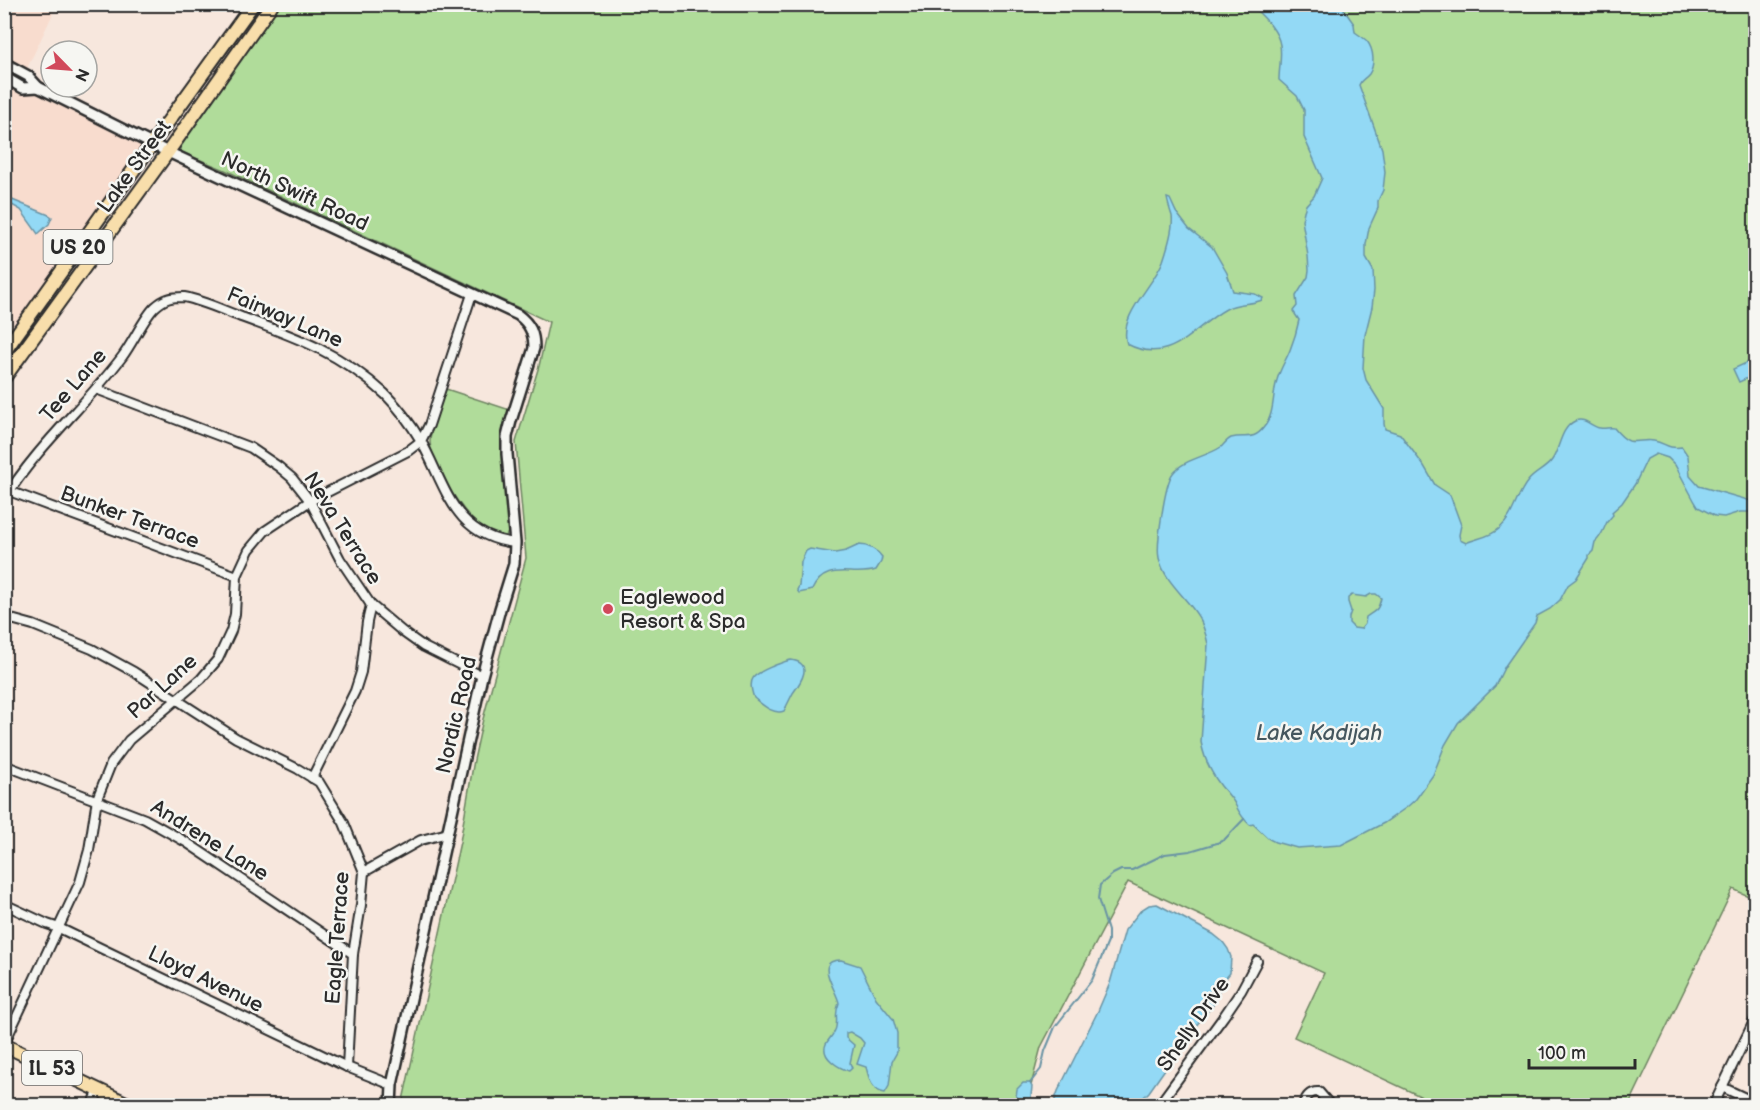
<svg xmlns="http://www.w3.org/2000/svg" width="1760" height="1110" viewBox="0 0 1760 1110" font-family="'Balsamiq Sans',sans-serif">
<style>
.built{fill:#f8dcce}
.green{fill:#b0dc9a;stroke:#6e8462;stroke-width:1.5}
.water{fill:#93d9f5;stroke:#6993a4;stroke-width:1.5;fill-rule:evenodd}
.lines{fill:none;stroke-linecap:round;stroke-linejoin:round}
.stream{stroke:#6993a4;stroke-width:2}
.minor-casing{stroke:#2b2b2b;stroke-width:12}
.tertiary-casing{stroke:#2b2b2b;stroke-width:14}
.primary-casing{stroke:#2b2b2b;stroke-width:16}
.minor{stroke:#f6f6f2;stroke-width:8}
.tertiary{stroke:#f6f6f2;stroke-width:9}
.primary{stroke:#f8deab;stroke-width:12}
.poi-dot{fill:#d1495b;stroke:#f6f6f2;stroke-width:2}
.labels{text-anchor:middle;stroke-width:5;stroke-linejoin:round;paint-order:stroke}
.shield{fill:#f6f6f2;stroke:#686867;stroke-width:1.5}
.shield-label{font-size:20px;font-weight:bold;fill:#2b2b2b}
.street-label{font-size:21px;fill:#2b2b2b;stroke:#f6f6f2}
.poi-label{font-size:21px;fill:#2b2b2b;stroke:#f6f6f2;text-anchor:start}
.water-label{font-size:22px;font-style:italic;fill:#45565e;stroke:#f6f6f2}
</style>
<rect width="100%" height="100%" fill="#f7e7dd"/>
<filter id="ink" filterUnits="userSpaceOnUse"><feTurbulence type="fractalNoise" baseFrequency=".0167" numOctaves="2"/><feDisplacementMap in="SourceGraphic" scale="12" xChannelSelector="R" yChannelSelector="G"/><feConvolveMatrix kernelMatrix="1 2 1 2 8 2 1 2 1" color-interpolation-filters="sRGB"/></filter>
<g filter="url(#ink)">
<g class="built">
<polygon points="4,5 57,5 23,77 5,66"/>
<polygon points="5,74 78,113 148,145 5,347"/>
</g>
<g class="green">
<polygon points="277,5 1755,5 1755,899 1733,889 1629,1105 1439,1105 1294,1037 1324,973 1128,882 1041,1047 1026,1105 402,1105 460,842 474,760 483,719 526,558 516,442 539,366 549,322 225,170 181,152 180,135"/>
<path d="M446,389L510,410V528L506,536C478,546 431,465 430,442C430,427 441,403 446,389Z"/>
</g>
<g class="water">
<path d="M1251,5H1345L1344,10L1354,24L1355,32C1359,35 1364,38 1367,41C1374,50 1375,65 1369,74C1365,79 1361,79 1359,85L1382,149L1385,172L1383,190L1378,201V208L1369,228L1366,244V258L1373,270L1374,290L1372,307L1365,335L1363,368L1366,380L1384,409V424L1385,429L1400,434L1424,466L1435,485L1450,495L1461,525L1459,535L1460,540L1466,543C1477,538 1491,537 1500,528C1514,516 1516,495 1528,481C1535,472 1546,469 1552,460C1560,449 1560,428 1575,421C1586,417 1591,427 1600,428C1605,429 1609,427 1614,428C1618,433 1623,439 1629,441C1637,443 1645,439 1654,441C1666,443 1666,449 1682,447L1688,456L1690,476L1699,486L1755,502V512H1740L1724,517L1715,516L1698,507L1695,502L1675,465L1668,458L1656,454L1647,459L1635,484L1622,503L1612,512L1613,515C1611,517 1609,520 1607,522C1603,530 1602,536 1595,542L1593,551L1589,555V558L1576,579L1568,585L1560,600L1550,609L1537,616L1535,623L1505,666L1495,686L1458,723L1445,745L1433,775L1416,799L1407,807L1384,823L1341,845L1297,848L1275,842L1269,839L1253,824L1250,825C1243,819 1240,814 1236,806C1233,799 1226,792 1221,786C1211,773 1204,758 1201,742L1208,644C1206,635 1204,626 1199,618C1187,597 1165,583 1159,558C1156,545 1165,483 1173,473C1184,459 1206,457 1221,447C1224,444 1227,440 1231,438C1245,434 1253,442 1264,427C1275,414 1272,396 1277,380C1280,369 1286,360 1290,350C1294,340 1297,330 1299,320L1293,311L1297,306L1296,296L1308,277L1309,270L1308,256L1302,220L1304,211L1306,205L1314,196L1322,178L1304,137V110L1297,96L1279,80C1279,68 1282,56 1280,45C1278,29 1261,15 1251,5ZM1371,594H1376L1381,598C1378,611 1376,610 1366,617L1365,624L1361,629L1354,628L1349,623V617L1351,611L1348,602V598L1352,595L1366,597Z"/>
<polygon points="5,197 49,215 52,217 49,224 38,234 21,210 5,201"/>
<path d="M1167,198L1170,199L1176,212L1189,229L1212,247L1227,273L1233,291L1255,294L1263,298L1262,300C1251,305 1238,302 1226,309C1193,327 1171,367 1127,344C1118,315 1153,287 1163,261C1167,249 1174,229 1172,216C1170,210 1168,204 1167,198Z"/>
<polygon points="1755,359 1755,385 1752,376 1739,382 1733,369"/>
<path d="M859,545C868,545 877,550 882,557L881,562L876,570C852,578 826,560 812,590L799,593L797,590L799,586L801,562L806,551L810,549L835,553L846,551Z"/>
<path d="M791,660C814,663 801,682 793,693C790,699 787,705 784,711C773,715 763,705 754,698C746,677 755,674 773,666C779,664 785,661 791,660Z"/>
<polygon points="1157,904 1213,934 1223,942 1228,949 1231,957 1230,973 1222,983 1213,1005 1191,1032 1149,1092 1136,1105 1053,1105 1058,1091 1098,1011 1110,983 1125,930 1141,910 1149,905"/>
<path d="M841,960L860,966L876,998L893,1019L897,1033V1052L892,1061L889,1086L885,1093C871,1091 869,1078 866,1067L857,1064L864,1043L860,1038L850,1032L846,1033V1038L854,1045L850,1063L852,1068L849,1071C839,1068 820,1057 826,1044C829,1038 835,1034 836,1027C838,1015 834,1016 839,1003C837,990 812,960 841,960Z"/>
<polygon points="1023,1083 1030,1083 1032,1087 1030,1105 1015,1105 1017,1089"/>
</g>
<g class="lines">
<polyline class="stream" points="1030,1083 1041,1069 1045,1051 1055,1027 1092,980 1108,942 1108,931 1098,899 1100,885 1113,874 1121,870 1132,870 1165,854 1190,851 1217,843 1224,840 1244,819"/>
<defs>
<g id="minor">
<polyline points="96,389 251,448 279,467 292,478 310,501 340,559 371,605 403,632 424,647 482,676"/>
<polyline points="9,491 237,576"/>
<path d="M4,500C37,446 85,406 122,357C132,344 145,316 155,307C165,298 171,297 184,297C204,301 222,310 241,317C296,337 341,353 385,394C399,408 411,424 421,441C446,486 453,536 515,543"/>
<polyline points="4,617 33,625 92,649 134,672 236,738 298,769 319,782 344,823 364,872 361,905 353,954 347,1067"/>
<polyline points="4,765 145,819 186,842 353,954"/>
<polyline points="312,778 355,691 361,672 367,622 371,605"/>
<polyline points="364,872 421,840 448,833"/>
<polyline points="4,904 47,924 59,928 347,1067 392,1085"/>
<polyline points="4,1044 80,882 89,850 97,799 111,764 129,740 201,679 218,659 231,631 235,614 237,576 249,550 265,531 310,501 408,451 421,441 429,425 472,294"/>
<polyline points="1722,1087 1756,1103"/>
<polyline points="92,1106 99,1090"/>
<polyline points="1158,1106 1224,1016 1241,991 1257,961"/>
<path d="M1302,1106C1306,1098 1309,1091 1319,1092L1331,1106"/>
<polyline points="1713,1106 1756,1017"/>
</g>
<g id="tertiary">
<path d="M4,63L28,76L38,87L168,152L518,315C530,324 534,333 534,348L511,421L507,437V454L515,543L514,564L500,609L482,676L392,1085L391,1106"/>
<polyline points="4,77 23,88 38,87"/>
</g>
<g id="primary">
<polyline points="4,352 152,144 253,4"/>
<polyline points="4,378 168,152 272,4"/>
<polyline points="4,1045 132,1106"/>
</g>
</defs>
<use href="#minor" class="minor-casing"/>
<use href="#tertiary" class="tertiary-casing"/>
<use href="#primary" class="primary-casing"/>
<use href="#minor" class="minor"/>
<use href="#tertiary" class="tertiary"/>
<use href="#primary" class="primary"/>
</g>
</g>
<circle class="poi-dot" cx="608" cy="609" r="6"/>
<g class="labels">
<g class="shield">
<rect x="43.5" y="230" width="69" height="34" rx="4.5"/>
<rect x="22" y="1051" width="60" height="34" rx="4.5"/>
</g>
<g class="shield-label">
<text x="78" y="254">US 20</text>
<text x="52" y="1075">IL 53</text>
</g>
<g class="street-label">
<text transform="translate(134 166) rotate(-54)" y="7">Lake Street</text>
<text transform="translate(295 191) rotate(25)" y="7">North Swift Road</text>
<text transform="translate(285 317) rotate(23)" y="7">Fairway Lane</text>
<text transform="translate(73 385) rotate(-49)" y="7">Tee Lane</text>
<text transform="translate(130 517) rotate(20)" y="7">Bunker Terrace</text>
<text transform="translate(343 528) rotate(58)" y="7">Neva Terrace</text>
<text transform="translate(162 686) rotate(-42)" y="7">Par Lane</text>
<text transform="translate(456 715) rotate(-77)" y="7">Nordic Road</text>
<text transform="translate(210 840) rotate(32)" y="7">Andrene Lane</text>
<text transform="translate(337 938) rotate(-86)" y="7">Eagle Terrace</text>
<text transform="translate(206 979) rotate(26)" y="7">Lloyd Avenue</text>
<text transform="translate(1193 1024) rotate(-55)" y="7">Shelly Drive</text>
</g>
<g class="poi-label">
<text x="620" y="604">Eaglewood<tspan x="620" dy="24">Resort &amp; Spa</tspan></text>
</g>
<g class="water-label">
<text x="1319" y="740">Lake Kadijah</text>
</g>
</g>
<rect width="1760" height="1110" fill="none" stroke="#f6f6f2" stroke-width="24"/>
<rect x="12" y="12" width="1736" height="1086" fill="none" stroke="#2b2b2b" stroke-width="2" filter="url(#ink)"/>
<g transform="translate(69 69) rotate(115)"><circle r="28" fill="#f6f6f2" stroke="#a5a5a2" stroke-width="1.5"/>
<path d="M0-4.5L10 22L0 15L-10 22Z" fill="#d1495b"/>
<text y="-9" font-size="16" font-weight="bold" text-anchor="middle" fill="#2b2b2b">N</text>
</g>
<path d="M1529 1059v9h106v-9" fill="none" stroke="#2b2b2b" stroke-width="3"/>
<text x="1538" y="1059" font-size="18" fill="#2b2b2b" stroke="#f6f6f2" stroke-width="4.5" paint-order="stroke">100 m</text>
</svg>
